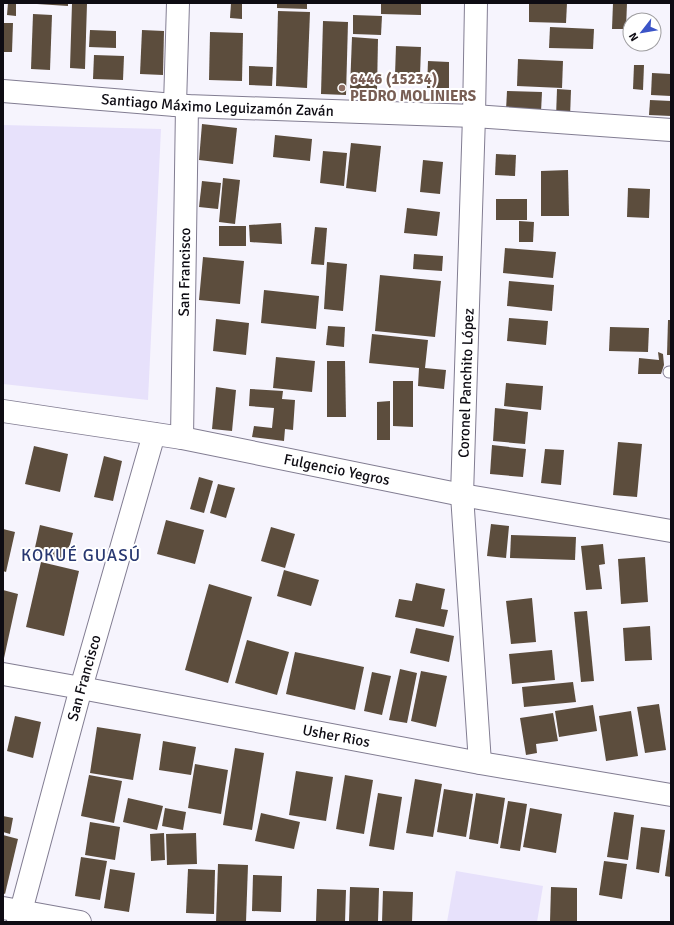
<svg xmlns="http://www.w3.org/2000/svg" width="674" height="925" viewBox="0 0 674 925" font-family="Signika,sans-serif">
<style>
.green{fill:#e7e1fb}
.building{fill:#5c4d3d}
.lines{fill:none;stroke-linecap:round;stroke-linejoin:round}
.service-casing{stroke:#827d92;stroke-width:13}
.minor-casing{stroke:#827d92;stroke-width:24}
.tertiary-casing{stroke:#827d92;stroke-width:24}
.service{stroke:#fff;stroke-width:11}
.minor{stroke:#fff;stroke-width:22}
.tertiary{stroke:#fff;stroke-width:22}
.education-dot{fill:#8d6e63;stroke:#fff;stroke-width:1.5}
.labels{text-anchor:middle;stroke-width:4;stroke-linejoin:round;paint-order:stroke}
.education-label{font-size:15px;font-weight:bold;fill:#785e54;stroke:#fff;text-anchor:start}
.street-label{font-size:15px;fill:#0e0c13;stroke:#fff}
.quarter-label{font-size:17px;letter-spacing:1px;fill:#283871;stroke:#fff}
</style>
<rect width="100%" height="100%" fill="#f6f4fd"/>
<g class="green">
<polygon points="3,125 161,129 148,400 3,384"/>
<polygon points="456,871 543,886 537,922 447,922"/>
</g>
<g class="building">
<polygon points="8,3 16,3 16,16 7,15"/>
<polygon points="37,3 68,3 68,6 37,4"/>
<polygon points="72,3 87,3 85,69 70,68"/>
<polygon points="231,3 242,3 242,19 230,18"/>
<polygon points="277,3 307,3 307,9 277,8"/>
<polygon points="381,3 421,3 421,15 381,14"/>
<polygon points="529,3 567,3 566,23 529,22"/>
<polygon points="613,3 627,3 626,29 612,29"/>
<polygon points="278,11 310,12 307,88 276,86"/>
<polygon points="33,14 52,15 50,70 31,69"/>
<polygon points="353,15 382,16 381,35 353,34"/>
<polygon points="323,21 348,22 346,95 321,94"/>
<polygon points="3,23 13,23 12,52 3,52"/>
<polygon points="550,27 594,29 593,49 549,48"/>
<polygon points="90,30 116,31 116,48 89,47"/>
<polygon points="142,30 164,31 163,75 140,74"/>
<polygon points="210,32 243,33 242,81 209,80"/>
<polygon points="352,37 378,39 377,90 350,89"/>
<polygon points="396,46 421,47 420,76 395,75"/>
<polygon points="94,55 124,56 123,80 93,79"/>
<polygon points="518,59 563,61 562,88 517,86"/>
<polygon points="428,61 449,62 449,88 427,88"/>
<polygon points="634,65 644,65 643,90 633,89"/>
<polygon points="249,66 273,67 272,86 249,85"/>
<polygon points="652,73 671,74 671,96 651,95"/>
<polygon points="557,89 571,90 570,117 556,117"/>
<polygon points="507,91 542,92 541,112 506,110"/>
<polygon points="650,100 671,101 671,116 649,115"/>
<polygon points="202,124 237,128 233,164 199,160"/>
<polygon points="275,135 312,139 310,161 273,157"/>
<polygon points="351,143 381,146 376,192 346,188"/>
<polygon points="323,151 347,153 344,186 320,183"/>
<polygon points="496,154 516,155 515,176 495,175"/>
<polygon points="423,160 443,162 440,194 420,192"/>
<polygon points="568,170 569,216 541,216 541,171"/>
<polygon points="223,178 240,180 235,224 219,222"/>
<polygon points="202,181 221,183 218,209 199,207"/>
<polygon points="628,188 650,189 649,218 627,217"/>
<rect x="496" y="199" width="31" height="21"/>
<polygon points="407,208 440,212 437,236 404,233"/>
<polygon points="519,221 534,222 533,242 519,242"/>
<polygon points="281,223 282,244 250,242 249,225"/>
<rect x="219" y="226" width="27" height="20"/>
<polygon points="315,227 327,228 324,265 311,264"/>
<polygon points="505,248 556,252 553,278 503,273"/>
<polygon points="414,254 443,256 442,271 413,269"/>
<polygon points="203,257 244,261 240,304 199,300"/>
<polygon points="327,262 347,264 343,311 324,309"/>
<polygon points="380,275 441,281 435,337 375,331"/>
<polygon points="509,281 554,285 552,311 507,306"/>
<polygon points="264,290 319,296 316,329 261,323"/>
<polygon points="509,318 548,321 546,345 507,341"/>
<polygon points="216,319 249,323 246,355 213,351"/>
<polygon points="668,320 671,320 671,355 667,355"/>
<polygon points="328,326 345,327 344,347 326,345"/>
<polygon points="610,327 649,328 648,352 609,351"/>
<polygon points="372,334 428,340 425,368 446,370 444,389 418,386 419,368 369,363"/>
<polygon points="658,352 663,354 664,365 661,374 638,374 639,358 659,360"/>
<polygon points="276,357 315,361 312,392 273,388"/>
<polygon points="327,361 345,361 346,417 327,417"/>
<polygon points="393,381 413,381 413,427 393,426"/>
<polygon points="506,383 543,386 541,410 504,406"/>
<polygon points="216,387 236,390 232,431 212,429"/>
<polygon points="250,389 283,391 282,399 295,400 293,430 285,429 284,441 252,437 254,426 272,428 274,408 249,406"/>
<polygon points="390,401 390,440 377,440 377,402"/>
<polygon points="495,408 528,412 525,444 493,441"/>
<polygon points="618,442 642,444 637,497 613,495"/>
<polygon points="492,445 526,449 523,477 490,474"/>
<polygon points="34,446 68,454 60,492 25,484"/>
<polygon points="545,449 564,450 561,485 541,483"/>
<polygon points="104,456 122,461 113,501 94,497"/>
<polygon points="199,477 213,481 204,513 190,509"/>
<polygon points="218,484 235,488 226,518 210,513"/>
<polygon points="166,520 204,530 195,564 157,554"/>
<polygon points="491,524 509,526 506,558 487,556"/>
<polygon points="40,525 73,533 66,560 34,552"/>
<polygon points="271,527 295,534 285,568 261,561"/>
<polygon points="3,529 15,532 6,572 3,571"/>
<polygon points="511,535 576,537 575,560 510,558"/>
<polygon points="603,544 605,564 599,565 602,589 586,590 581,546"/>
<polygon points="645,557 648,602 621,604 618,559"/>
<polygon points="41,562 79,571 64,636 26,627"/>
<polygon points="284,570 319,580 311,606 277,596"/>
<polygon points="416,583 445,589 441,609 448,610 444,627 395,617 399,599 412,601"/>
<polygon points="209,584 252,597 228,683 185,670"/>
<polygon points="3,590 18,594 4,658 3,658"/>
<polygon points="532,598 536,642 511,644 506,601"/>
<polygon points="587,611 594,681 581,682 574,612"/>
<polygon points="650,626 652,660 625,661 623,628"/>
<polygon points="416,628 454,636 449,662 410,653"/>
<polygon points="247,640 289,652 277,695 235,683"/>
<polygon points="552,650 555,680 512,684 509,654"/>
<polygon points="295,652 364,667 355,710 286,694"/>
<polygon points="400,669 417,673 407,723 389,720"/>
<polygon points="421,671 447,676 436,727 411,721"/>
<polygon points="372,672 391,676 382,715 364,711"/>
<polygon points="573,682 576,702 524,707 522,687"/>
<polygon points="659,704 666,750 645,753 637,707"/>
<polygon points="593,705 597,731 559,737 555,711"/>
<polygon points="631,711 638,756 606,761 599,716"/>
<polygon points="553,713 558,741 536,744 537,753 526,755 520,718"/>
<polygon points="15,716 41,722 33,758 7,751"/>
<polygon points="97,727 141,734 133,780 90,773"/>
<polygon points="163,741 196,747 191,775 159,770"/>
<polygon points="235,748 264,753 252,830 223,825"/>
<polygon points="195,764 228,770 221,814 188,808"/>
<polygon points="296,771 333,777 326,821 289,815"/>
<polygon points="89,775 122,781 114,823 81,816"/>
<polygon points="345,775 373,780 364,834 336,829"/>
<polygon points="415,779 442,784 433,837 406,833"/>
<polygon points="444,789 473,794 466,837 437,832"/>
<polygon points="378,793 402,797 394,850 369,846"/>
<polygon points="476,793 505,798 498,844 469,839"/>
<polygon points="128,798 163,806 157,830 123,822"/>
<polygon points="508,801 527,804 520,851 500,848"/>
<polygon points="165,808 186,812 183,830 162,826"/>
<polygon points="530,808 562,814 556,853 523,847"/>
<polygon points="614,812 634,815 628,860 607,857"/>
<polygon points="261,813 300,822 294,849 255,841"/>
<polygon points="3,816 13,818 10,834 3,832"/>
<polygon points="90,822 120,827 115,860 85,855"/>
<polygon points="641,827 665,830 659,873 636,869"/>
<polygon points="164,833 165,860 151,861 150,834"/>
<polygon points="196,833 197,864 167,865 166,834"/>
<polygon points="3,835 18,839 5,894 3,893"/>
<polygon points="670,839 671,839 671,877 665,876"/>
<polygon points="81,857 107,861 100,900 75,896"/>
<polygon points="604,861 627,864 622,899 599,895"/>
<polygon points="218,864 248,865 246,922 216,922"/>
<polygon points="110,869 135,873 129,912 104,908"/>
<polygon points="188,869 215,870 214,914 186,913"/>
<polygon points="253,875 282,876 281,912 252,911"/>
<polygon points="350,887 379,888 378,922 349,922"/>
<polygon points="551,887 577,888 577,922 550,922"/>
<polygon points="317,889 346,890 345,922 316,922"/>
<polygon points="383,891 413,892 412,922 382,922"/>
</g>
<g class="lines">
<defs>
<polyline id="service" points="669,372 671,372"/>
<g id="minor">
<polyline points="476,3 474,116 462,495 480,763"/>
<path id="s1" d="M3,91L187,106L474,116L671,130"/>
<polyline points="175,105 178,3"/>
<path id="s2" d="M182,438L187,106"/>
<path id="s3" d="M3,674L81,688L480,763L671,795"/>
<polyline points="3,908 80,922"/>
<path id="s4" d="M18,922L81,688L154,434"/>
</g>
<g id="tertiary">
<path id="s5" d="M3,411L182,438L462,495L671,531"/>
</g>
</defs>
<use href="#service" class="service-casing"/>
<use href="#minor" class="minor-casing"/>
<use href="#tertiary" class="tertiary-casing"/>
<use href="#service" class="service"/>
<use href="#minor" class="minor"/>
<use href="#tertiary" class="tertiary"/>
</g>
<circle class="education-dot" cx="342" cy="88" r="4"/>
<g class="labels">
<g class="education-label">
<text x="350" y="84">6446 (15234)<tspan x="350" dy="17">PEDRO MOLINIERS</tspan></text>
</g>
<g class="street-label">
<text dy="5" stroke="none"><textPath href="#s1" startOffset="215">Santiago Máximo Leguizamón Zaván</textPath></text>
<text dy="5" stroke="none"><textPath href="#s2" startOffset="166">San Francisco</textPath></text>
<text transform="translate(466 383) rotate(-88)" y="5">Coronel Panchito López</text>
<text dy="5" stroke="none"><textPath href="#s5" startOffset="339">Fulgencio Yegros</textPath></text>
<text dy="5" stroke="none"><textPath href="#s4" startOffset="253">San Francisco</textPath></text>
<text dy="5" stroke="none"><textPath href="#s3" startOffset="339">Usher Rios</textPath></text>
</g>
<g class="quarter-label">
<text x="81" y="561">KOKUÉ GUASÚ</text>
</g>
</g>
<rect width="674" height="925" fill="none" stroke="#0e0c13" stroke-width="8"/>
<g transform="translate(642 32) rotate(239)"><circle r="19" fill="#ffffff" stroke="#9f9ea1"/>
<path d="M0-3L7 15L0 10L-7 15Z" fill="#3b54c7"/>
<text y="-6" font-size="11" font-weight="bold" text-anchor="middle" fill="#0e0c13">N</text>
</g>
</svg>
